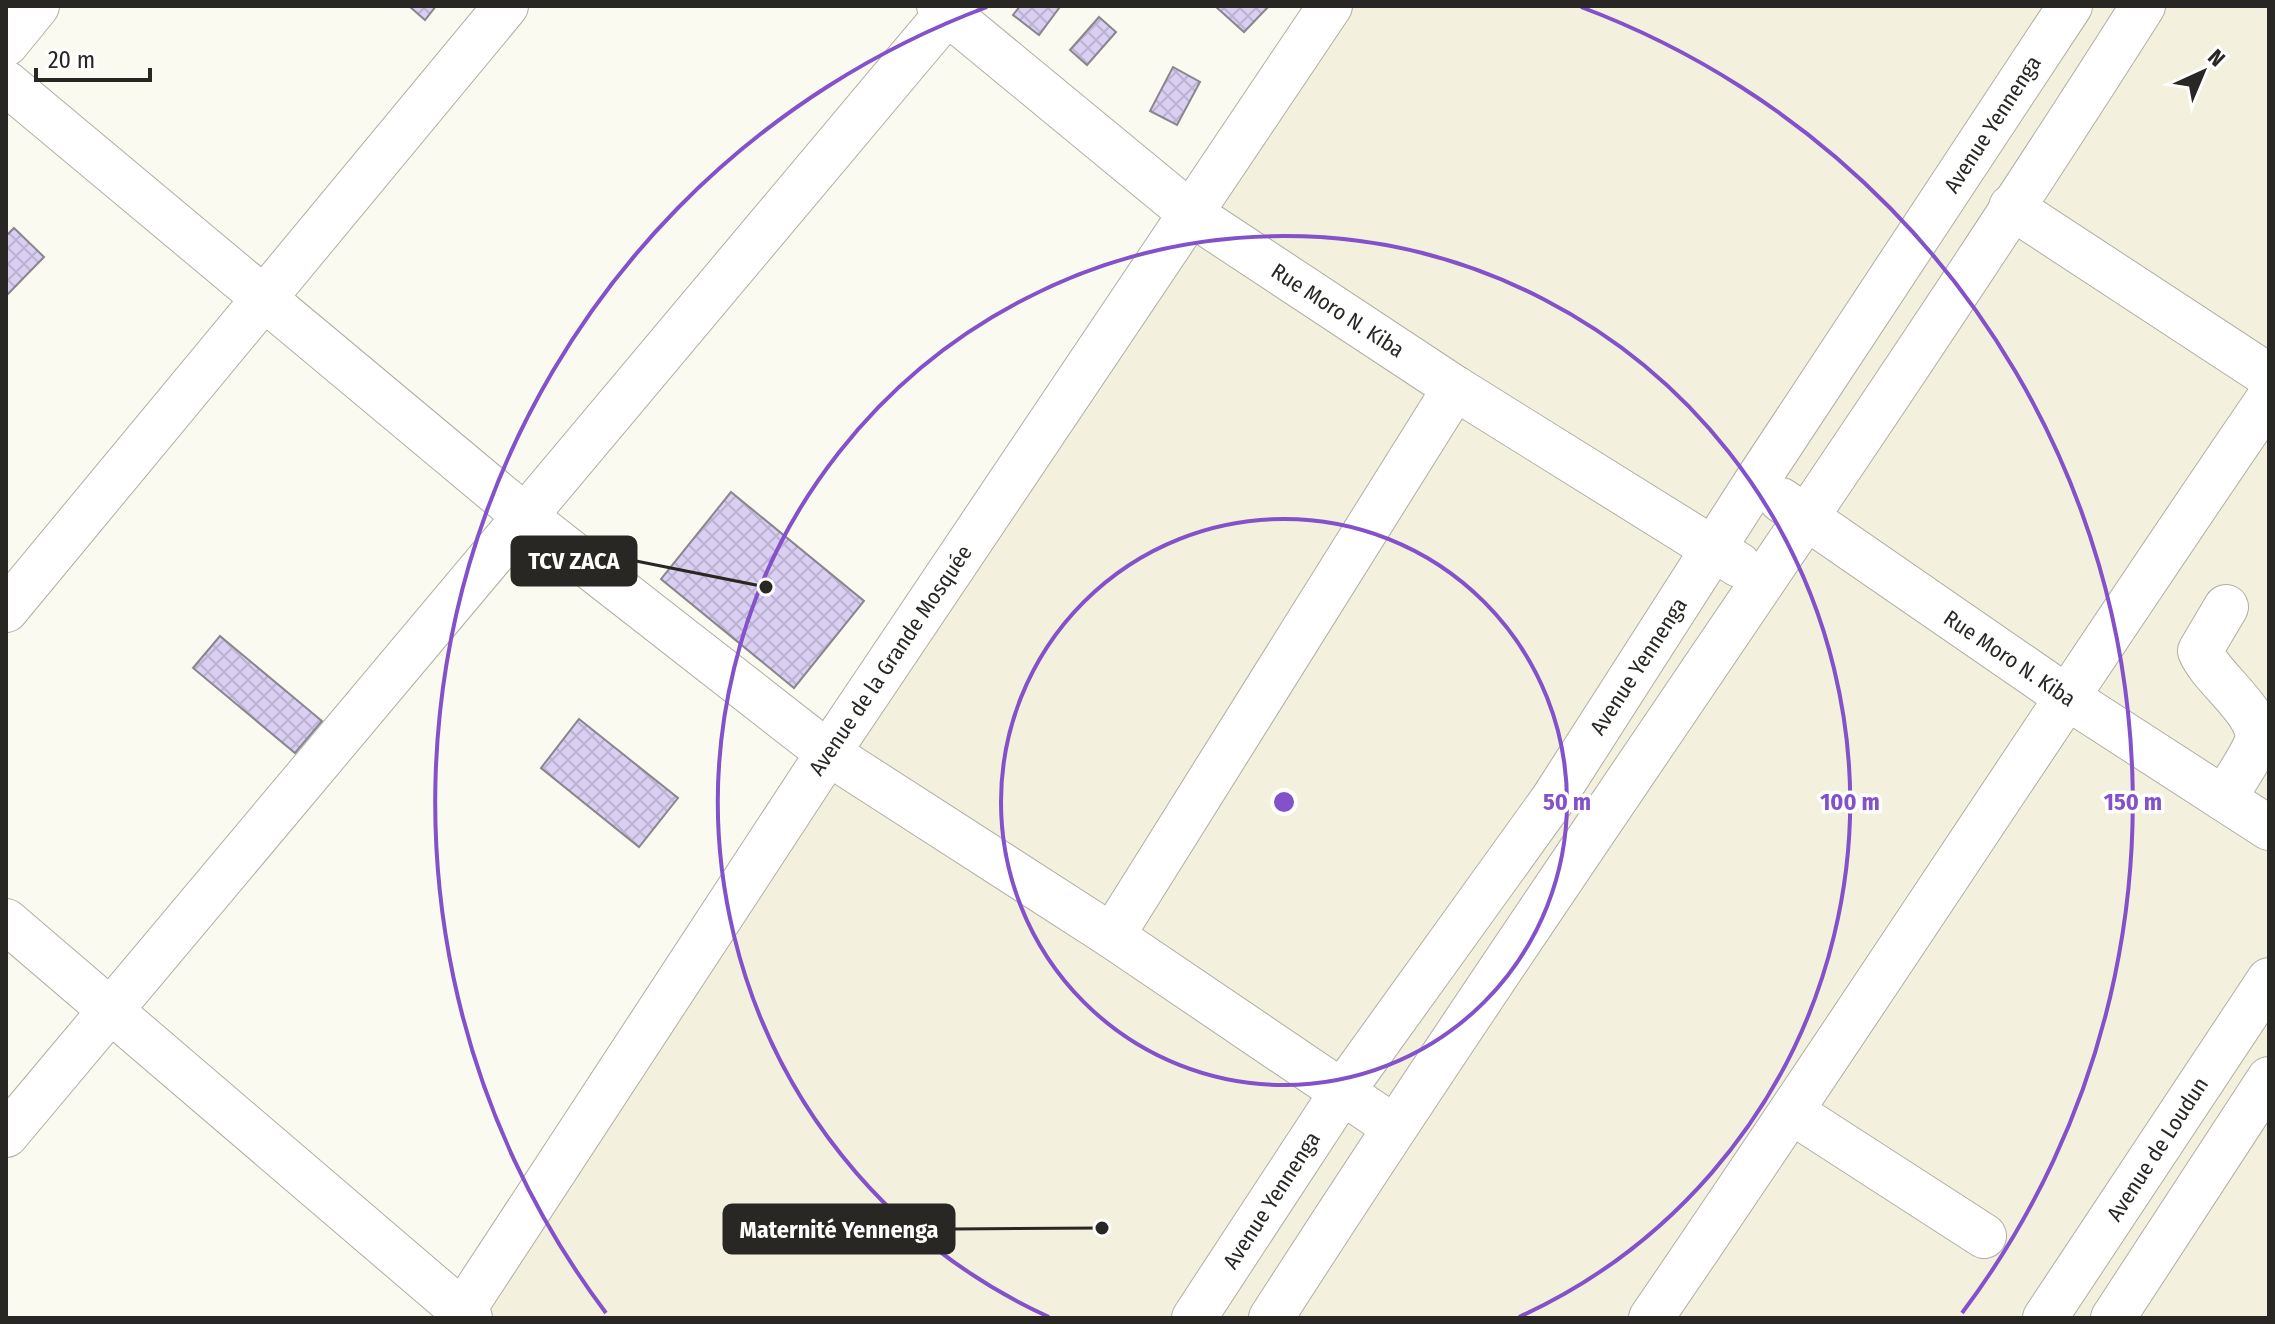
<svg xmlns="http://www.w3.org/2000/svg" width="2275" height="1324" viewBox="0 0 2275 1324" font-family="'Fira Sans Condensed',sans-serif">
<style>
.built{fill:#f3f0de}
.building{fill:url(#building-cross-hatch);stroke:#88868e;stroke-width:2}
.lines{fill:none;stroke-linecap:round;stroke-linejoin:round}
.minor-casing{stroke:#b0aea4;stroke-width:46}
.minor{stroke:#fff;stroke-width:44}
.ring{fill:none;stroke:#8351ca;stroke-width:4}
.labels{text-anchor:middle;stroke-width:7;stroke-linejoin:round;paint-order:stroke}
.street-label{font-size:22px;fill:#282724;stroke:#fff}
.centre{fill:#8351ca;stroke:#fff;stroke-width:4}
.ring-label{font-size:24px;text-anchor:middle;font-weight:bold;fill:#8351ca;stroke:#fff;stroke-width:7;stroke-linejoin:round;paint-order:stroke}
.leader{fill:none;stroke:#282724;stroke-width:3}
.callout-dot{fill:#282724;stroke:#fff;stroke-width:3}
.callout{fill:#282724;stroke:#282724;stroke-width:3}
.callout-label{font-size:24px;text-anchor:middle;font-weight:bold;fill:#fff}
</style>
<defs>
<pattern id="building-cross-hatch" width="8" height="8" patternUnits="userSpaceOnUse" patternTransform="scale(2)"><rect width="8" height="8" fill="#dacff3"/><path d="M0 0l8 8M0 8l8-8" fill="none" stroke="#bbb2d0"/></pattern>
</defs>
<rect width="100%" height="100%" fill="#fbfaf0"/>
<polygon class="built" points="1330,6 2269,6 2269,1318 458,1318"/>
<g class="building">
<polygon points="409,6 436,6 425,20"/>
<polygon points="1020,6 1057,6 1059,8 1039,35 1013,15"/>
<polygon points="1215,6 1269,6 1244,32"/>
<polygon points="1099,17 1116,32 1087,65 1070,50"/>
<polygon points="1173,67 1200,82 1177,125 1150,111"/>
<polygon points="14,228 44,257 6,296 6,236"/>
<polygon points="731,492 864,601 794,688 661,579"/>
<polygon points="220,636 322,721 295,753 193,668"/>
<polygon points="579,719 678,798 639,847 541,768"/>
</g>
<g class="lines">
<defs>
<g id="minor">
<polyline points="939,6 1190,213 1455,388 1739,565"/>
<polyline points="6,44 37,6"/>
<polyline points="6,83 527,518 828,753 1112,936 1394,1127"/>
<polyline points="2011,207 2269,376"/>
<polyline points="1781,500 2065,696 2269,828"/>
<polyline points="6,610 506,6"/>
<path d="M2224,799C2234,781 2248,763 2256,744C2267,716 2211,679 2200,651L2226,607"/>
<polyline points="6,921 470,1318"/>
<polyline points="1112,936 1455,388"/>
<polyline points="1792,1112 1984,1236"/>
<polyline points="6,1135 953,6"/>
<polyline points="458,1318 828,753 1330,6"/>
<polyline points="1194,1318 1342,1092 1553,799 1756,482 2070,6"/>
<path d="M1271,1318C1555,876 1862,449 2143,6"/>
<path d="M1651,1318C1860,1013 2060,703 2269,398"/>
<polyline points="2045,1318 2269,980"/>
<polyline points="2113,1318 2269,1079"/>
</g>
</defs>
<use href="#minor" class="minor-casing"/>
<use href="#minor" class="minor"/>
</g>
<g class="ring">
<circle cx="1284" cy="802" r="283"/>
<path d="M1049 1317A566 566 0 1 1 1519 1317"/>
<path d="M606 1313A849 849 0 0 1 987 7M1581 7A849 849 0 0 1 1962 1313"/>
</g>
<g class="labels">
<g class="street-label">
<text transform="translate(1992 124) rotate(-57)" y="8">Avenue Yennenga</text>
<text transform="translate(1338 310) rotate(33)" y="8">Rue Moro N. Kiba</text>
<text transform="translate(2010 658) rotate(34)" y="8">Rue Moro N. Kiba</text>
<text transform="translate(890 660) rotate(-56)" y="8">Avenue de la Grande Mosquée</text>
<text transform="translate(1638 666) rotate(-57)" y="8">Avenue Yennenga</text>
<text transform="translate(2157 1149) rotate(-57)" y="8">Avenue de Loudun</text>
<text transform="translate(1271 1200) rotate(-57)" y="8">Avenue Yennenga</text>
</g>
</g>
<circle cx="1284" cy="802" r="12" class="centre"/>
<g class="ring-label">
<text x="1567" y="810">50 m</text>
<text x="1850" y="810">100 m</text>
<text x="2133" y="810">150 m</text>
</g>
<path class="leader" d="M766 587L636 561M1102 1228L954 1229"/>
<g class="callout-dot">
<circle cx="766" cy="587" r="8"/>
<circle cx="1102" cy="1228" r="8"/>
</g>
<g class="callout">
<rect x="512" y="537" width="124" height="48" rx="8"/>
<rect x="724" y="1205" width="230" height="48" rx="8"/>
</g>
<g class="callout-label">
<text x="574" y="569">TCV ZACA</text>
<text x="839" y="1238">Maternité Yennenga</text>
</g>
<rect width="2275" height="1324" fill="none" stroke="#282724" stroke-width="16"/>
<g transform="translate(2203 72) rotate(44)" stroke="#ffffff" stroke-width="6" paint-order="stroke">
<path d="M0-6L14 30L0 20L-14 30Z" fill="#282724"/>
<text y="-12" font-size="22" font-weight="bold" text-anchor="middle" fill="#282724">N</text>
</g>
<path d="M36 68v12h114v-12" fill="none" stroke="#282724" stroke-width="4"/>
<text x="48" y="68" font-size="24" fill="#282724" stroke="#ffffff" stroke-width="6" paint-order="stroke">20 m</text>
</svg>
